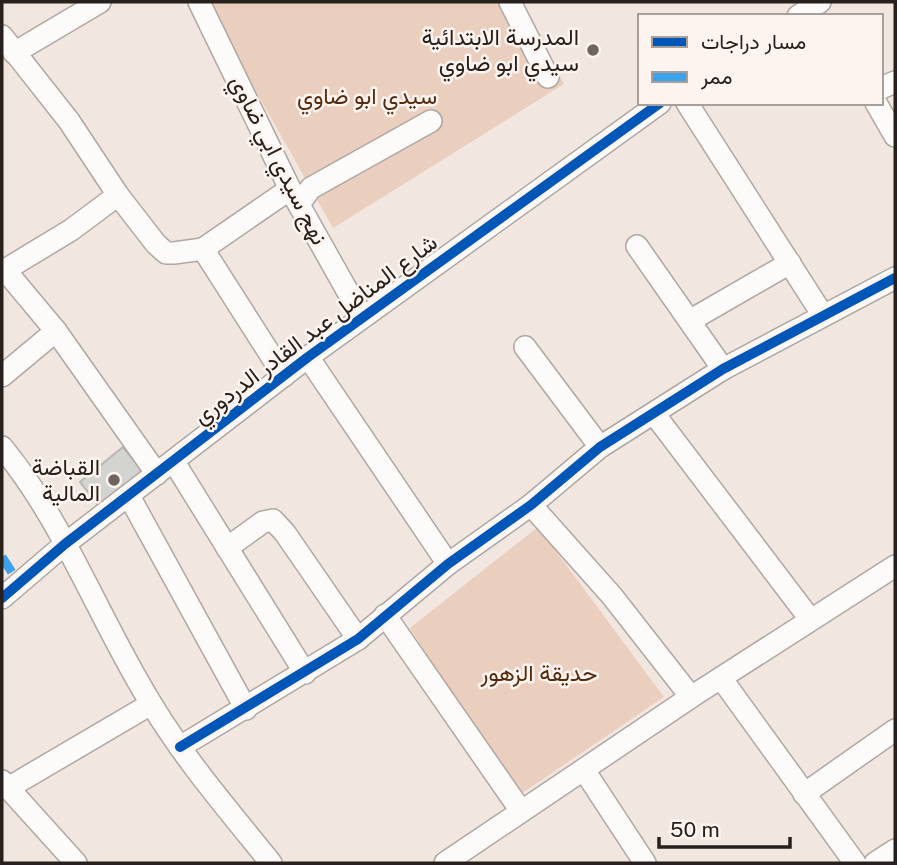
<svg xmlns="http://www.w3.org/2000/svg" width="897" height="865" viewBox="0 0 897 865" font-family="'Public Sans',Vazirmatn,sans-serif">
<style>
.green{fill:#eacebe}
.building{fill:#d3d3cf;stroke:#b9b8b4;stroke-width:2}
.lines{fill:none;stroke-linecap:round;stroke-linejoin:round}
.minor-casing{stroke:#b0a7a2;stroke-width:24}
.minor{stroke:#fdfbfa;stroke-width:21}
.quiet{stroke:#3ea2ea;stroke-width:9;stroke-dasharray:18 9;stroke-linecap:butt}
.cycleway-casing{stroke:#fdf4f0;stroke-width:15}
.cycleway{stroke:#0057b8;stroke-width:10}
.poi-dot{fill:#6e6561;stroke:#fdf4f0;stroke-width:2.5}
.labels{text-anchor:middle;stroke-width:5;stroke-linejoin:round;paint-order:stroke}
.poi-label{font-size:23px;fill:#27201c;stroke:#fdf4f0;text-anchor:end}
.park-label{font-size:23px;fill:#562b0d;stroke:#fdf4f0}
.street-label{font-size:23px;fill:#27201c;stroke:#fdf4f0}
</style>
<rect width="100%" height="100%" fill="#f2e6e0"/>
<g class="green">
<polygon points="206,2 522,2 564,84 333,228"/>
<polygon points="538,527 664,697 515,798 410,628"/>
</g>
<polygon class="building" points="123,447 148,477 104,513 80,482"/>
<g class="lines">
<defs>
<g id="minor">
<polyline points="199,2 290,189 362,317"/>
<polyline points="510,2 548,77"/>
<polyline points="798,16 820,2"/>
<polyline points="2,36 69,121 118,195 156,244 166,253 174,253 203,249 284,376"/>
<polyline points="14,53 100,2"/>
<polyline points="881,88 895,82"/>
<polyline points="687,103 822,314"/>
<polyline points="876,103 895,136"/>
<polyline points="118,195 71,230 5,270 56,331 157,474"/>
<polyline points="299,204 311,188 431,121"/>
<polyline points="637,246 723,369"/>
<polyline points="203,249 290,189"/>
<polyline points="691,320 790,263"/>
<polyline points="525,347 600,447"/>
<polyline points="308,357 448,564"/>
<polyline points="2,376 56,331"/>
<polyline points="655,415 810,619"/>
<path d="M2,447C66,525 99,620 152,705C186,761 230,812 271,863"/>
<polyline points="174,462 305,673"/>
<polyline points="129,496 246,709"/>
<polyline points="531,505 612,596 691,697"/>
<polyline points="227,548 263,522 273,520 285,533 358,639"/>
<polyline points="2,598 65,544 308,357 660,103"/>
<polyline points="385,615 521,811"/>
<polyline points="721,678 855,863"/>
<polyline points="180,747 358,639 448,564 531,505 600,447 723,369 895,278"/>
<polyline points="584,770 645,863"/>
<polyline points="2,781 76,863"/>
<polyline points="8,788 151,704"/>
<polyline points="804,794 895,730"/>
<polyline points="445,863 691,697 895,566"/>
<polyline points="875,863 895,850"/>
</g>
</defs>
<use href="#minor" class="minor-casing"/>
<use href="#minor" class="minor"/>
<polyline class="quiet" points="2,557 20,585"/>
<defs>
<g id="cycleway">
<polyline points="2,598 65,544 308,357 660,103"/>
<polyline points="180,747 358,639 448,564 531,505 600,447 723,369 895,278"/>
</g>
</defs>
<use href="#cycleway" class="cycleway-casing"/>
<use href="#cycleway" class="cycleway"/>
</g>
<g class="poi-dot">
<circle cx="593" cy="50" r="7"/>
<circle cx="114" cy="480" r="7"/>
</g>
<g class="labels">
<g class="poi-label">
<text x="579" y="45">المدرسة الابتدائية<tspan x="579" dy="26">سيدي ابو ضاوي</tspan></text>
<text x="100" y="475">القباضة<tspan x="100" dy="26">المالية</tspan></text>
</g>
<g class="park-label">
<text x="367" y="104">سيدي ابو ضاوي</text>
<text x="539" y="681">حديقة الزهور</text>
</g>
<g class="street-label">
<text transform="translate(279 160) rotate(63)" y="8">نهج سيدي ابي ضاوي</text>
<text transform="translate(315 329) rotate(-37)" y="8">شارع المناضل عبد القادر الدردوري</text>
</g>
</g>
<rect width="897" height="865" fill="none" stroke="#27201c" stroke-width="7"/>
<rect x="638" y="14" width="245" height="91" fill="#fdf4f0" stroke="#a79f9b" stroke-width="2"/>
<rect x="652" y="37" width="35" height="10" fill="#0057b8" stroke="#a79f9b" stroke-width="2"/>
<text x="701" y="49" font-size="21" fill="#27201c">مسار دراجات</text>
<rect x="652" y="72" width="35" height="10" fill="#3ea2ea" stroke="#a79f9b" stroke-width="2"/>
<text x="701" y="84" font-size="21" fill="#27201c">ممر</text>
<path d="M659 837v10h131v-10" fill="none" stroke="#27201c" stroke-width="3.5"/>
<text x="670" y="837" font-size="21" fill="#27201c" stroke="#fdf4f0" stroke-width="5" paint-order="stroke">50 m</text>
</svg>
